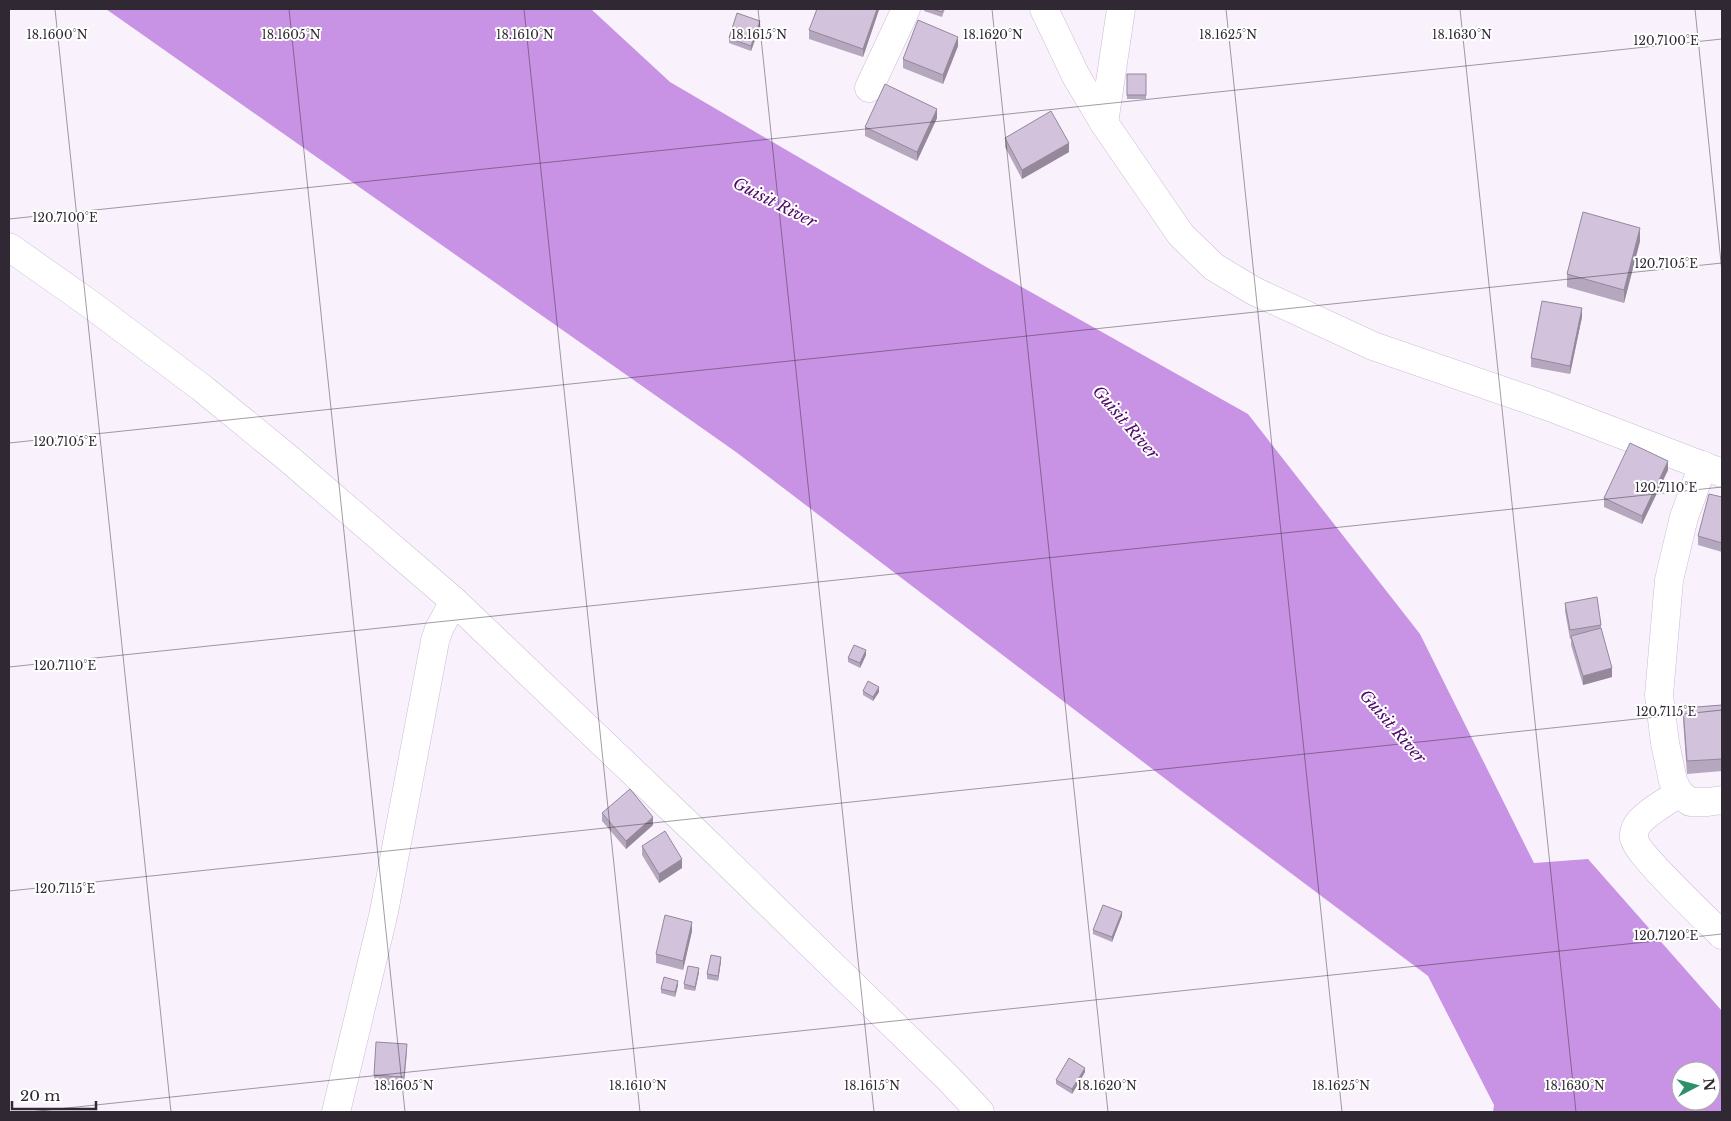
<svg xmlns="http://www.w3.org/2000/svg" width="1731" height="1121" viewBox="0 0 1731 1121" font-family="'Libre Baskerville',serif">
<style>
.water{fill:#c893e4;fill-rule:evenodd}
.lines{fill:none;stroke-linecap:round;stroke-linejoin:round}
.street-casing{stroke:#ccbbd5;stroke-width:29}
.street{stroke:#fff;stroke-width:28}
.wall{fill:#b5a7bd}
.shaded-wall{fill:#94889a}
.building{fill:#d3c2dc;stroke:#94889a}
.ticks{fill:none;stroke:#302933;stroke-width:1;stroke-opacity:0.45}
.labels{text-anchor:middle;stroke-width:4;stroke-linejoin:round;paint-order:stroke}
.water-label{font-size:16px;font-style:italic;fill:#51076c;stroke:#fff}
.ticks-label{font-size:12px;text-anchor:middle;fill:#302933;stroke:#fff;stroke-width:4;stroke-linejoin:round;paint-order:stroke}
</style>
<rect width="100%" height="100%" fill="#f9f2fd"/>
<path class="water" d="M106,9H591L670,82L988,268L1248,414L1420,634L1534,863L1588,859L1722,1011V1112H1493L1494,1105L1428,976L1180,790L736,452ZM1681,1071H1711V1101H1681Z"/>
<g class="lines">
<defs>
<g id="street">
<polyline points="1044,9 1076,76 1104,123 1181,235 1214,267 1254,291 1373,346 1547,406 1722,473"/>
<polyline points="869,88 906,9"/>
<polyline points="1104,123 1121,9"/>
<polyline points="9,247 90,304 202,388 289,459 454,601 699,835 948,1078 980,1112"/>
<polyline points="1703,465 1684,517 1669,580 1659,695 1665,743 1673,781 1679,793 1690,802 1708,802 1722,800"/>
<path d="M1679,793C1668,801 1642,815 1636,827C1635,829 1633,836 1634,838C1636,853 1708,921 1722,935"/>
<polyline points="336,1112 384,912 435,641 439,629 454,601"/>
</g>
</defs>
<use href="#street" class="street-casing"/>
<use href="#street" class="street"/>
</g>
<g class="wall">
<polygon points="879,9 863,57 809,39 809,30"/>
<polygon points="924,9 945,9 942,17 924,11"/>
<polygon points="760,26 751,51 729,43 729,38"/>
<polygon points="958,46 943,84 903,68 903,59"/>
<rect x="1127" y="74" width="19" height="25"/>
<polygon points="937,118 917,161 865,136 865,127"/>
<polygon points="1005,138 1069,152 1022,179 1005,147"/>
<polygon points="1640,241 1624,303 1567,287 1567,274"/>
<polygon points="1582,317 1570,374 1531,367 1531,358"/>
<polygon points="1668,470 1642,524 1604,507 1604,498"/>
<polygon points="1722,497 1722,552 1698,545 1698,536"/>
<polygon points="1565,603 1601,625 1601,630 1612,677 1583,685 1571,645 1571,639 1570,639 1565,611"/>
<polygon points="866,655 860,668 848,662 848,658"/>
<polygon points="863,691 879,692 873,701 863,695"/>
<polygon points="1722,705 1722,771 1687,774 1683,720 1683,708"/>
<polygon points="602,813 653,825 626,849 602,821"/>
<polygon points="642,846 682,868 659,883 642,855"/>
<polygon points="1122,916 1112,942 1093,934 1093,930"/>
<polygon points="692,931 683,970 656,963 656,954"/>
<polygon points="721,961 718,981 707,979 707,974"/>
<polygon points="699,972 695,991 684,989 684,984"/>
<polygon points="678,985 675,997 661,993 661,989"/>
<polygon points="407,1052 404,1086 374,1084 374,1075"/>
<polygon points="1085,1072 1072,1094 1056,1084 1056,1080"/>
</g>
<g class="shaded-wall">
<polygon points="877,9 879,9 879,10 863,57 863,49"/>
<polygon points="760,21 760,26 751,51 751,46"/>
<polygon points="958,37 958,46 943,84 943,75"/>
<polygon points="937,109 937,118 917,161 917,152"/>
<polygon points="1069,143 1069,152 1022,179 1022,170"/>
<polygon points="1640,228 1640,241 1624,303 1624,290"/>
<polygon points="1582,308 1582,317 1570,374 1570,366"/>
<polygon points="1668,461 1668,470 1642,524 1642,516"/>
<polygon points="866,650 866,655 860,668 860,663"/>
<polygon points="1612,668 1612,677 1583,685 1583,676"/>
<polygon points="879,687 879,692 873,701 873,697"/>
<polygon points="653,817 653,825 626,849 626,841"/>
<polygon points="682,859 682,868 659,883 659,874"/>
<polygon points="1122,912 1122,916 1112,942 1112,937"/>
<polygon points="692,922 692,931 683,970 683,961"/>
<polygon points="721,957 721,961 718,981 718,976"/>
<polygon points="699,968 699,972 695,991 695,987"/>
<polygon points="678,981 678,985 675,997 675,992"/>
<polygon points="1085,1068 1085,1072 1072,1094 1072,1089"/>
</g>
<g class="building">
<polygon points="817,9 877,9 863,49 809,30"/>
<polygon points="932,9 943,9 942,12"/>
<polygon points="737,13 760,21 751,46 729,38"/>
<polygon points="918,20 958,37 943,75 903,59"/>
<rect x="1127" y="74" width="19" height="21"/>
<polygon points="885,84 937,109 917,152 865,127"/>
<polygon points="1051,111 1069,143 1022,170 1005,138"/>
<polygon points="1583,212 1640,228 1624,290 1567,274"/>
<polygon points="1542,301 1582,308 1570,366 1531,358"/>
<polygon points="1630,443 1668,461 1642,516 1604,498"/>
<polygon points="1709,494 1722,497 1722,543 1698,536"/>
<polygon points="1597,597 1601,625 1570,630 1565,603"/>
<polygon points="1601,628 1612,668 1583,676 1571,636"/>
<polygon points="854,645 866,650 860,663 848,658"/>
<polygon points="868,681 879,687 873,697 863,691"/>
<polygon points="1722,705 1722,759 1687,761 1683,708"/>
<polygon points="630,789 653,817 626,841 602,813"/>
<polygon points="665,831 682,859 659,874 642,846"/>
<polygon points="1103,905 1122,912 1112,937 1093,930"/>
<polygon points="665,915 692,922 683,961 656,954"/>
<polygon points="711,955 721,957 718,976 707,974"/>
<polygon points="688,966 699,968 695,987 684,984"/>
<polygon points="664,977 678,981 675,992 661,989"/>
<polygon points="376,1042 407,1044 404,1077 374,1075"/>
<polygon points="1069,1058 1085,1068 1072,1089 1056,1080"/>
</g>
<path class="ticks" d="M55,9L171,1112M289,9L405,1112M524,9L640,1112M758,9L874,1112M992,9L1108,1112M1226,9L1342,1112M1460,9L1576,1112M1695,9L1722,272M9,219L1722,39M9,443L1722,263M9,667L1722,487M9,891L1722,710M29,1112L1722,934"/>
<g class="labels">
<g class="water-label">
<text transform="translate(775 202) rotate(27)" y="6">Guisit River</text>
<text transform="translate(1126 422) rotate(49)" y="6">Guisit River</text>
<text transform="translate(1393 726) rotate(49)" y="6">Guisit River</text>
</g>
</g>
<g class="ticks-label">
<text x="57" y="39">18.1600°N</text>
<text x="291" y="39">18.1605°N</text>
<text x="525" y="39">18.1610°N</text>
<text x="759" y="39">18.1615°N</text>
<text x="993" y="39">18.1620°N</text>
<text x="1228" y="39">18.1625°N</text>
<text x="1462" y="39">18.1630°N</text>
<text x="1666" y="45">120.7100°E</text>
<text x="65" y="222">120.7100°E</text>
<text x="1666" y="268">120.7105°E</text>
<text x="65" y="446">120.7105°E</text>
<text x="1666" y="492">120.7110°E</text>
<text x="65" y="670">120.7110°E</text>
<text x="1666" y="716">120.7115°E</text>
<text x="65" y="893">120.7115°E</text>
<text x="1666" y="940">120.7120°E</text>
<text x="404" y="1090">18.1605°N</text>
<text x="638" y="1090">18.1610°N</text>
<text x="872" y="1090">18.1615°N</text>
<text x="1107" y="1090">18.1620°N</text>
<text x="1341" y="1090">18.1625°N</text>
<text x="1575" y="1090">18.1630°N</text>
</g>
<rect width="1731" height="1121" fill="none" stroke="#302933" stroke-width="20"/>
<g transform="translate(1696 1086) rotate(84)"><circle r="24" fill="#ffffff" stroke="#aca9ad"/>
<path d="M0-4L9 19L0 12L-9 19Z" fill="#2e906b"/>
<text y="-8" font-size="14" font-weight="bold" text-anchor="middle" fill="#302933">N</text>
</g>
<path d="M12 1101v8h84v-8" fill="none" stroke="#302933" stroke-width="2.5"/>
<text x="20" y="1101" font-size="15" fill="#302933" stroke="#ffffff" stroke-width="4" paint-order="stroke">20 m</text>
</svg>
